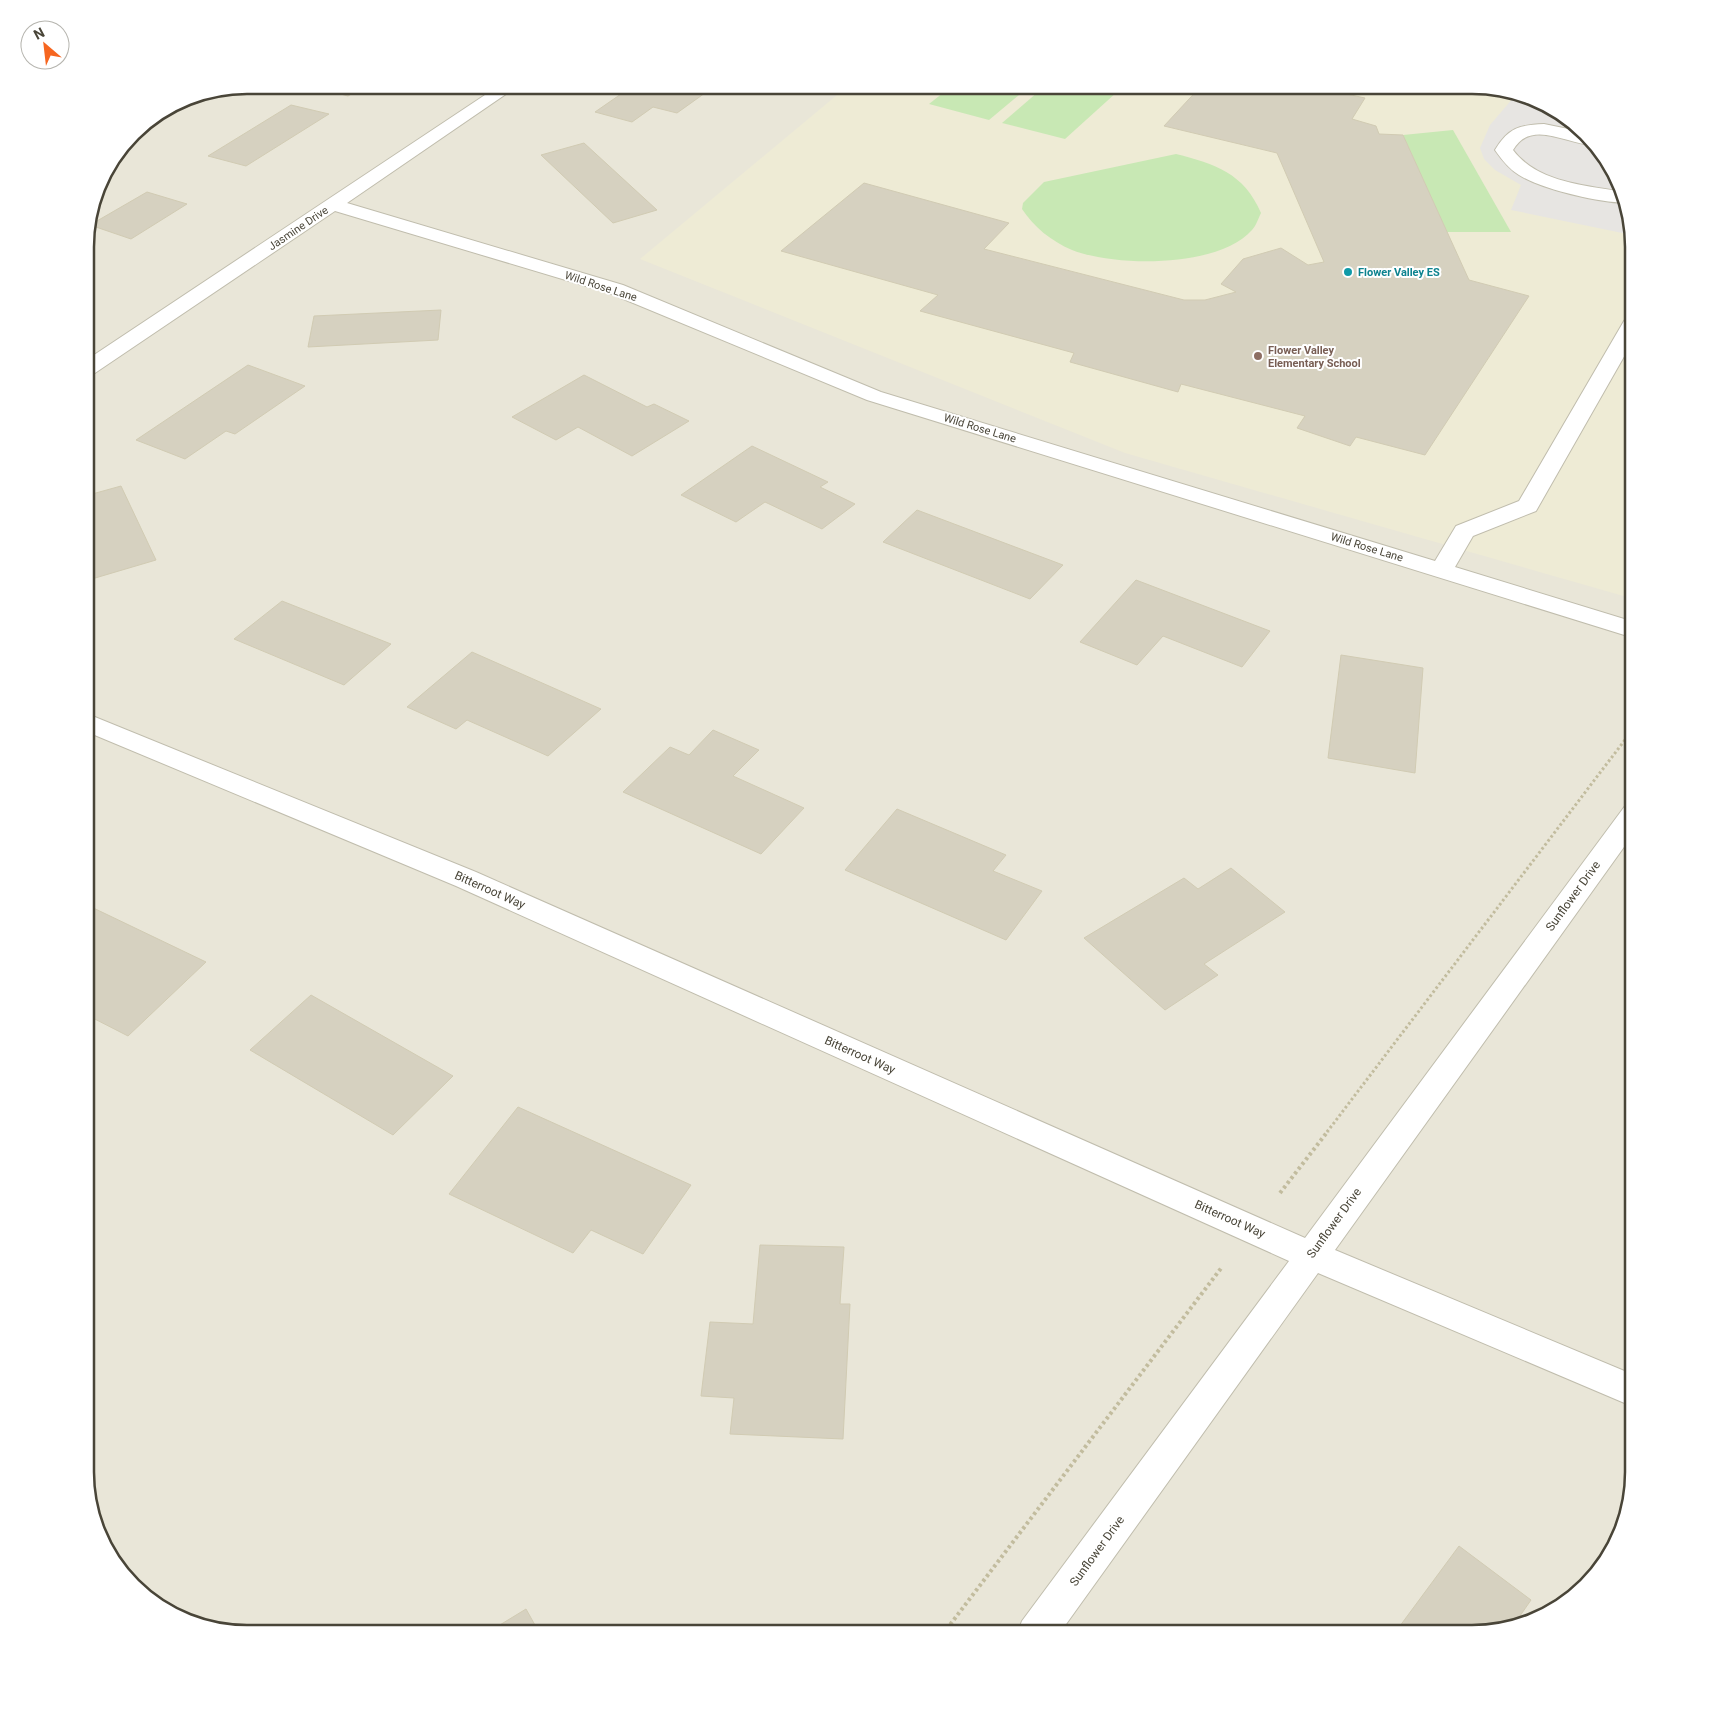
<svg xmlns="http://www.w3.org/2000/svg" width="1719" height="1719" viewBox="0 0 1719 1719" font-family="Roboto,sans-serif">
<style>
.residential{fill:#e9e6d8}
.education{fill:#eeebd5}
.green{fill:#c8e8b4}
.parking{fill:#e7e5e2}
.building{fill:#d6d1c0;stroke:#d1cbb3}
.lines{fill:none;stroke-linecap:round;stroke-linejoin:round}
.minor-casing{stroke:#c0bdad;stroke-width:2}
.path-far1{stroke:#c2bc9e;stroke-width:3;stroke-dasharray:2.5 2.5;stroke-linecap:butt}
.path{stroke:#c2bc9e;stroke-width:4;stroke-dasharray:3 3;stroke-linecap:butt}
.minor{fill:#fff;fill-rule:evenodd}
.culture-dot{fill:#0f9aa8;stroke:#fff;stroke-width:2}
.education-dot{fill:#8d6e63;stroke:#fff;stroke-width:2}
.labels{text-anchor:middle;stroke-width:4;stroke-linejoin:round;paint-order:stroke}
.far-street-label{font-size:11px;fill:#494538;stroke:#fff}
.far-culture-label{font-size:11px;font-weight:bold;fill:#0d838f;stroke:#fff;text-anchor:start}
.far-education-label{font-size:11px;font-weight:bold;fill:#785e54;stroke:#fff;text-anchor:start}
.street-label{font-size:12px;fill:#494538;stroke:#fff}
.rim{fill:none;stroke:#494538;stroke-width:2.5}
</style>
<rect width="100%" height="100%" fill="#f5f3ea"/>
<polygon class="residential" points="247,85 1482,85 1543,102 1594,140 1622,185 1634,247 1634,1472 1622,1534 1579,1594 1534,1622 1472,1634 247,1634 185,1622 125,1579 97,1534 85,1472 85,236 102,175 140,125 185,97"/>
<polygon class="education" points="849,85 1482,85 1543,102 1594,140 1622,185 1634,247 1634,599 1125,453 640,259"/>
<g class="green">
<polygon points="953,85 1031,85 989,120 929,104"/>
<polygon points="1046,85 1090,85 1117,92 1065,139 1002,123"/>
<polygon points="1453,130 1511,232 1447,232 1403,135"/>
<path d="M1176,154C1215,164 1244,173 1261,213C1258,219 1256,226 1252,230C1219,268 1115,267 1072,250C1051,241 1034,227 1022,209L1023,203L1044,182Z"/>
</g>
<polygon class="parking" points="1514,97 1545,103 1594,140 1622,185 1632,235 1511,210 1521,185 1495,170 1484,159 1480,148 1490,125"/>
<g class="building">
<polygon points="312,85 367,85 348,96 310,86"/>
<polygon points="634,85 691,85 687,89 705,93 677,113 653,107 632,122 595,112"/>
<polygon points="1202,85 1305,85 1365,98 1352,119 1376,126 1379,134 1403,135 1469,280 1529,296 1425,455 1356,437 1350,446 1297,428 1305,416 1181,384 1178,392 1070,362 1074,353 920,311 938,295 781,251 864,183 1009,223 984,249 1184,300 1205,300 1236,292 1221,284 1243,259 1281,248 1308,265 1324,262 1277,153 1164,126"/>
<polygon points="291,105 329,114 246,166 208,156"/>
<polygon points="584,143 657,210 613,223 541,155"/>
<polygon points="147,192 187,204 131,239 90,225"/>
<polygon points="441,310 438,340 308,347 314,316"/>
<polygon points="248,365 305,386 235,434 226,431 185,459 136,440"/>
<polygon points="584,375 647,407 654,404 689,421 632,456 578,427 556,440 512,417"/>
<polygon points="752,446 828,482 820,487 855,504 822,529 765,502 736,522 681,495"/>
<polygon points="121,486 156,560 85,581 85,496"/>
<polygon points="917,510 1063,565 1030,599 883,542"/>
<polygon points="1136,580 1270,631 1242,667 1163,636 1137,665 1080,642"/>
<polygon points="282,601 391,644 344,685 234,639"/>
<polygon points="472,652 601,709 548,756 467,720 456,729 407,707"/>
<polygon points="1341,655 1423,668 1415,773 1328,758"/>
<polygon points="713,730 759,750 733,776 804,808 761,854 623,792 670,747 689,755"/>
<polygon points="897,809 1006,855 993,871 1042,891 1006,940 845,870"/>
<polygon points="1231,868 1285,912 1204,964 1218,975 1165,1010 1084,938 1184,878 1198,889"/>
<polygon points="85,904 206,962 128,1036 85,1014"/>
<polygon points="311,995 453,1076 393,1135 250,1050"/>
<polygon points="518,1107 691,1185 643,1254 591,1230 573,1253 449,1194"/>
<polygon points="760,1245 844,1247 840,1304 850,1304 843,1439 730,1434 734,1398 701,1396 710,1322 753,1324"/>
<polygon points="1459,1546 1531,1600 1513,1626 1472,1634 1394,1634"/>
<polygon points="118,1567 145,1593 125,1579"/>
<polygon points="526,1609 540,1634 485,1634"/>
</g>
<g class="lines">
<defs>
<g id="minor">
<polygon points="500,85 519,85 347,203 623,285 881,392 1435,561 1456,526 1519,501 1624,321 1627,317 1634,315 1634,339 1536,511 1473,536 1455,567 1634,622 1634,638 867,400 609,293 335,211 92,375 85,377 85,361"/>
<path d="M1544,124L1583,132L1597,145C1570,147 1532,117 1513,150C1538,183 1585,185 1623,192L1625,203C1598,202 1543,190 1519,175C1509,169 1502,160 1495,150C1508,128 1519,125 1544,124Z"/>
<polygon points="85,713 476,872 1305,1238 1625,806 1634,804 1634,833 1335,1250 1634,1375 1634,1407 1318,1273 1059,1634 1017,1634 1022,1621 1289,1261 456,886 85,731"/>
</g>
</defs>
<use href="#minor" class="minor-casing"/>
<polyline class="path-far1" points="1327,1132 1634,728"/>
<g class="path">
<polyline points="1280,1193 1328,1131"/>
<polyline points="943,1634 1222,1267"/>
</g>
<use href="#minor" class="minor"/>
</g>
<circle class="culture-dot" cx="1348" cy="272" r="5"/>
<circle class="education-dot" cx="1258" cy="356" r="5"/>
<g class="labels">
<g class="far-street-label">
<text transform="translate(298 228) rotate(-34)" y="4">Jasmine Drive</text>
<text transform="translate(601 286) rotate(18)" y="4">Wild Rose Lane</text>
<text transform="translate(980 428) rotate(17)" y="4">Wild Rose Lane</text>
<text transform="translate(1367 547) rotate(17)" y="4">Wild Rose Lane</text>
</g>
<g class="far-culture-label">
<text x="1358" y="276">Flower Valley ES</text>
</g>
<g class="far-education-label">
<text x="1268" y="354">Flower Valley<tspan x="1268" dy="13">Elementary School</tspan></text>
</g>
<g class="street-label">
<text transform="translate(490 890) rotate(24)" y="4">Bitterroot Way</text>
<text transform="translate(1573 896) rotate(-54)" y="4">Sunflower Drive</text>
<text transform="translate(860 1055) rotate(24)" y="4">Bitterroot Way</text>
<text transform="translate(1230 1219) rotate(24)" y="4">Bitterroot Way</text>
<text transform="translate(1334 1223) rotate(-54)" y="4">Sunflower Drive</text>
<text transform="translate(1097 1551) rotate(-54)" y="4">Sunflower Drive</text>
</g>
</g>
<path d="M0 0H1719V1719H0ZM247 94H1472A153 153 0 0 1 1625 247V1472A153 153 0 0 1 1472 1625H247A153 153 0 0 1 94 1472V247A153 153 0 0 1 247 94Z" fill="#fff" fill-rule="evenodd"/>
<path class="rim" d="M247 94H1472A153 153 0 0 1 1625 247V1472A153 153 0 0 1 1472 1625H247A153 153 0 0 1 94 1472V247A153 153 0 0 1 247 94Z"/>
<g transform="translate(45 45) rotate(332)"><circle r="24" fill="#ffffff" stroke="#b6b5af"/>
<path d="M0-4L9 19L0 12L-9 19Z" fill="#f66620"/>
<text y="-8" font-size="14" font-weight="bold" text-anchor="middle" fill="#494538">N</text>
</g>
</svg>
